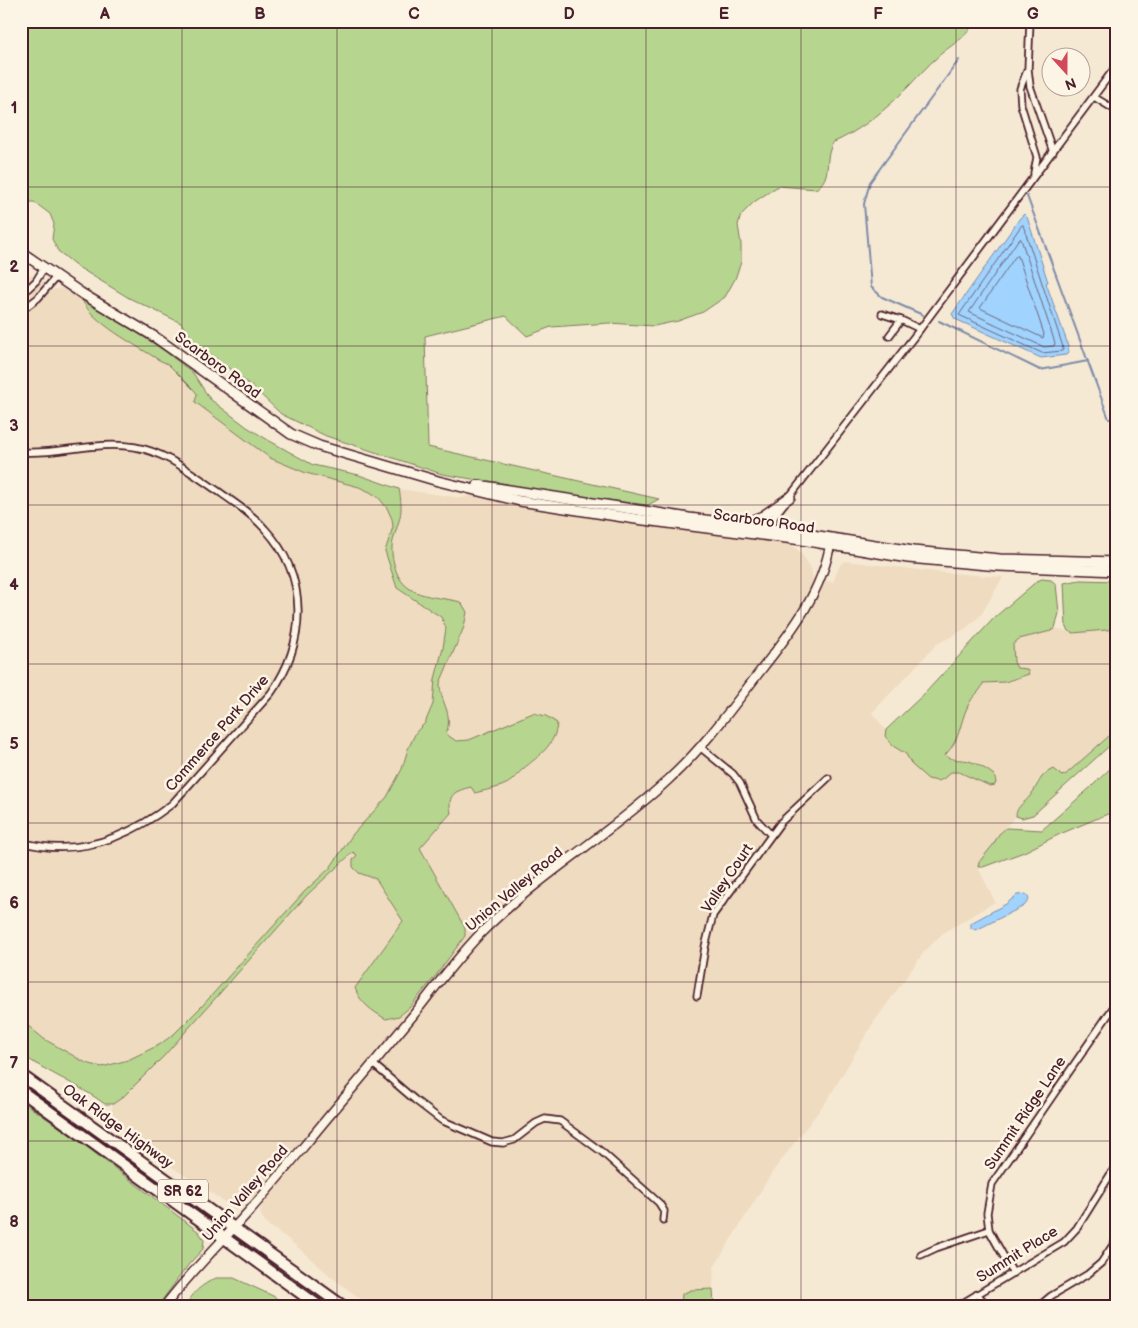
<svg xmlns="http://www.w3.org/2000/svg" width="1138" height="1328" viewBox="0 0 1138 1328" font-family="'Balsamiq Sans',sans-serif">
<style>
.built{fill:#efdbc0}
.green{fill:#b6d68f;stroke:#807a5d}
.water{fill:#a0d3fd;stroke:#7e8ba9}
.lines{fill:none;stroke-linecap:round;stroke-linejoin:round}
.shore{stroke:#6c677f;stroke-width:1}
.stream{stroke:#7e8ba9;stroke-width:2}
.minor-casing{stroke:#4a1f2b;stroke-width:9}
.tertiary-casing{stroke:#4a1f2b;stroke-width:11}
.secondary-casing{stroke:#4a1f2b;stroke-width:12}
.trunk-casing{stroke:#4a1f2b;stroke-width:14}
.minor{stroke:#fcf5e5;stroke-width:5.5}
.tertiary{stroke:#fcf5e5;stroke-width:8}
.secondary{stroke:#fcf5e5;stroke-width:9}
.trunk{stroke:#fcf5e5;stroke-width:10}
.grid{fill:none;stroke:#4a1f2b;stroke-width:1;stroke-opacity:0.55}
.labels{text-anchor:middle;stroke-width:5;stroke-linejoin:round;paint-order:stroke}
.shield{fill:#fcf5e5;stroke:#7f5f63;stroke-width:1}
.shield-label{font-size:14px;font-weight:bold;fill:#4a1f2b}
.street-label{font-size:15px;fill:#4a1f2b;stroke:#fcf5e5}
.neatline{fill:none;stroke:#4a1f2b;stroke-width:2}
.grid-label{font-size:16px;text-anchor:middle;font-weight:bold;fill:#4a1f2b}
</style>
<rect width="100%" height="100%" fill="#f6e9d4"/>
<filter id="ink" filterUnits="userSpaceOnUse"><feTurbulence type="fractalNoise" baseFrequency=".02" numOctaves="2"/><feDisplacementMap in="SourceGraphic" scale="10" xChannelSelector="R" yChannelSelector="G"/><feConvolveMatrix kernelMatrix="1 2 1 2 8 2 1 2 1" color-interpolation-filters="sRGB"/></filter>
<g filter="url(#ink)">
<g class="built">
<polygon points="25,261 29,268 29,274 40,282 43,281 43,285 50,291 60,288 68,289 74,293 82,299 86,308 104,324 159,360 168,364 195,391 196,398 270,458 306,473 359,487 370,492 379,498 387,508 392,519 393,527 385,551 396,588 441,617 446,628 443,648 435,679 433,704 425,723 416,732 408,749 402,769 387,797 330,868 304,892 203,1005 174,1034 159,1045 128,1060 102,1067 86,1063 44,1039 21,1020 21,264"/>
<polygon points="399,489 462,498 475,494 521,506 560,512 563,514 581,515 783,540 797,549 803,556 811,568 813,579 833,582 840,565 845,561 936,572 1003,577 981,615 965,629 937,644 872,713 886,730 885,736 893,746 946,775 951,772 959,772 990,786 996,782 994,775 967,760 948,758 945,755 970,700 983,683 1005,682 1027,675 1021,668 1017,668 1014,662 1013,644 1019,639 1051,631 1055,628 1073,633 1117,629 1117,729 1065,775 1038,780 1031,796 1020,806 1016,811 1016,816 999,834 993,845 979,862 978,867 995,902 943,933 924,952 872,1025 828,1099 773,1171 714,1267 713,1289 691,1290 682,1294 681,1307 372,1307 335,1280 288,1239 268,1225 261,1216 260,1210 262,1206 252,1196 239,1208 235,1209 148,1151 122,1131 113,1117 111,1110 113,1104 123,1097 164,1056 307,895 353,851 358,854 360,873 376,879 403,921 355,988 358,996 367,1007 376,1013 399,1016 434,978 465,936 434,873 419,848 425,840 447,819 450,813 449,802 452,796 459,790 472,787 475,793 492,789 508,783 523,769 542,754 545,747 552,742 521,719 469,740 456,741 446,734 449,726 440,689 440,683 466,619 440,597 423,595 411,591 397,577 391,551 402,504"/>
</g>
<g class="green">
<path d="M21,21H974C968,37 954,43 942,53C926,66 913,83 898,97C879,115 856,133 832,143C831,148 828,154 828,159C827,172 827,181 816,189L778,186L754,202L741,215L738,225L741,244V262L735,279L725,297L703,312L678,321L654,326L609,323L551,327L527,336L506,316L425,336L428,447L659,499L648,505L568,495L442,474L326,436L281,414L254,388L195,342L181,323L129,298L78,267L58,251L52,239L54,224L50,214L34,202H26L24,215L21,219Z"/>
<path d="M82,299L97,305L166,352L193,373L210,399L247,427L268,440L313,465L359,475L399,489C404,515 399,518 393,541C391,549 392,556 394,564C402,599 432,595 461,602L467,612L464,627L440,683C440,704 454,712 446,734L456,741L469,740L533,713L546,716L557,723C556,744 539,756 524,768C518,773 513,781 506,784C496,789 485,790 475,793L471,787C455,791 447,794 451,813L420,848L465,928V936L434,978L409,1008L399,1016L386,1019C372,1011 360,1003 355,988L403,921L376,879L359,873L353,867V860L357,855L353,852L307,895L164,1056L123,1097L113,1104H105C79,1085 48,1073 21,1054V1020L44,1039L86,1063L102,1067L128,1060L159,1045L174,1034L203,1005L304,892L330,868L353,834L387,797L402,769L408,749L416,732L425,723L433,704L435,679L443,648L446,628L441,617L397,588L385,551L393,527L392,519L387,508L379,498L370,492L359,487L306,473L270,458L195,402L197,394L195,391L168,364L159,360C139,347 89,321 82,299Z"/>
<path d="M1042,579L1051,580L1056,584L1059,613L1055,628L1051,631L1019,639L1013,644L1014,662L1017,668L1027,669L1029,674L1005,682L983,683C981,692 974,694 970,702C959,721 962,738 945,755C951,761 961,759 969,761C978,764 986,769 994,775L996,782L995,785L990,786L959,772H951L943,779L938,781L928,779L912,765L906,754L893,746L885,736L886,730L927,691L995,617L1037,581Z"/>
<polygon points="1080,580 1117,581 1117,629 1073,633 1068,631 1066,627 1064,583"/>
<path d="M1117,729V739L1033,815L1022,818L1016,816C1016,806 1025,803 1030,796C1039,785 1039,774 1054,769L1059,773L1061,776L1065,775Z"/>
<polygon points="1117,762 1117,810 1060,834 1024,852 983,867 978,867 979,862 993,845 999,834 1006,828 1042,830 1091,787"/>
<polygon points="21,1101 71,1135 199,1232 204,1240 203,1249 189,1264 157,1307 21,1307"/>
<path d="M216,1278H234L273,1296L290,1307H185C194,1291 200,1286 216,1278Z"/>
<polygon points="713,1289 714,1307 681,1307 682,1294 691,1290"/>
</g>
<g class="water">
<polygon points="1024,214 1027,217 1048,282 1046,283 1067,342 1069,352 1066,355 1041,358 955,319 952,314 1020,218"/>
<polygon points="1026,894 1028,896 1029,900 1024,906 976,930 971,928 971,923 1006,904 1017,895"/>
</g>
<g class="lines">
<g class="shore">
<polygon points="1023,225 1062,344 1063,349 1062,351 1042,353 959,315 1021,226"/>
<polygon points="1021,239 1055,343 1054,346 1044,347 969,312 1018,240"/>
<polygon points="1018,256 1044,334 1043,338 980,308 1015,257"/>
</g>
<g class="stream">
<polyline points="1027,196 1109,419 1117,419"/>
<polyline points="923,315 882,297 871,287 864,204 870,182 959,60"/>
<polyline points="939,321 1040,370 1088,361"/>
</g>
<defs>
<g id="minor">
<polyline points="1030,21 1028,69 1030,86 1053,152"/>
<polyline points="1027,71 1020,89 1021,105 1037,157 1034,173"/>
<polyline points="1094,97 1117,111"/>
<polyline points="21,295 36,281 44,268"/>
<polyline points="21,311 38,298 56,277"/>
<polyline points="882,314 901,320 920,329"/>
<polyline points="889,336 901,320"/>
<path d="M21,452C59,455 97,440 135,447C165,452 190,472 215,489C232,501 251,513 265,529C309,576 307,642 271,693L172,804C128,838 77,858 21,842"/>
<polyline points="767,531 776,514 920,329 1117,65"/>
<polyline points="700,747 733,774 740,783 757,820 771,835"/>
<polyline points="697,996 705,947 713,915 781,822 828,778"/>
<polyline points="373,1064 415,1100 441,1120 492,1142 503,1143 514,1140 536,1123 545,1119 560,1121 602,1152 659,1203 664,1211 663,1220"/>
<polyline points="921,1255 936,1248 989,1230"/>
<polyline points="1013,1273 989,1230 987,1213 992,1184 1117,1002"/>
<polyline points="977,1294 989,1307"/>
<polyline points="956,1307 1064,1242 1077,1228 1117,1164"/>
<polyline points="1038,1307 1051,1296 1088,1274 1101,1263 1117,1239"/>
</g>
<path id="tertiary" d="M164,1307C190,1272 221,1243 250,1210C277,1180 303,1147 329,1116C358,1082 387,1047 415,1013C436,986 457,958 481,933C537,876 609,835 668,780C703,748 732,708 761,670C792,631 823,591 831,540"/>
<g id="secondary">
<polyline points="21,252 81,293 155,337 291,434 319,446 438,481 520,501 636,519 802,540 908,558 999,566 1117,571"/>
<polyline points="478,485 689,518 768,528 913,551 1000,559 1117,562"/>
<polyline points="745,523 763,516 790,497"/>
</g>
<g id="trunk">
<polyline points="21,1075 344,1307"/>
<polyline points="21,1091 320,1307"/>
</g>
</defs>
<use href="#minor" class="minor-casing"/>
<use href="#tertiary" class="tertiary-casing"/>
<use href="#secondary" class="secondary-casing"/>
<use href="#trunk" class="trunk-casing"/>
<use href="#minor" class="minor"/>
<use href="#tertiary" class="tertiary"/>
<use href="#secondary" class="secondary"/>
<use href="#trunk" class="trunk"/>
</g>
</g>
<path class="grid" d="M182,21V1307M337,21V1307M492,21V1307M646,21V1307M801,21V1307M956,21V1307M21,187H1117M21,346H1117M21,505H1117M21,664H1117M21,823H1117M21,982H1117M21,1141H1117"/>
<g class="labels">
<rect class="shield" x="158" y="1179.5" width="50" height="23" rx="4"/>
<g class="shield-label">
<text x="183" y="1196">SR 62</text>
</g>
<g class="street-label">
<text transform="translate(218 365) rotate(36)" y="5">Scarboro Road</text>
<text transform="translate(764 521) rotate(8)" y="5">Scarboro Road</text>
<text transform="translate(217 733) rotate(-49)" y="5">Commerce Park Drive</text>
<text transform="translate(727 878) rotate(-56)" y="5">Valley Court</text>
<text transform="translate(514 889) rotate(-40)" y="5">Union Valley Road</text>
<text transform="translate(1025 1113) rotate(-56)" y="5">Summit Ridge Lane</text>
<text transform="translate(118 1126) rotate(36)" y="5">Oak Ridge Highway</text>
<text transform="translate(245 1193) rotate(-49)" y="5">Union Valley Road</text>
<text transform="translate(1017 1254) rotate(-32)" y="5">Summit Place</text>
</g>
</g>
<rect width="1138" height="1328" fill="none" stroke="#fcf5e5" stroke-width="55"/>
<g transform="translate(1066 72) rotate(159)"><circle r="24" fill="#fcf5e5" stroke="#b59f9b"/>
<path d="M0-4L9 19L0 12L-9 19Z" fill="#d1495b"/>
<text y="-8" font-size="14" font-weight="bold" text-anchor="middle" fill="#4a1f2b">N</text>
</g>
<rect x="28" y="28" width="1082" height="1272" class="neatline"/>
<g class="grid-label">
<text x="105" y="19">A</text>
<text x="260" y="19">B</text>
<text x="414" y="19">C</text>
<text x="569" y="19">D</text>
<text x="724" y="19">E</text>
<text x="878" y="19">F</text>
<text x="1033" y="19">G</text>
<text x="14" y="113">1</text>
<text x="14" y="272">2</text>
<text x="14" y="431">3</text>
<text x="14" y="590">4</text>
<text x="14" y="749">5</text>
<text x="14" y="908">6</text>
<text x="14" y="1068">7</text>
<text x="14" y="1227">8</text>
</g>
</svg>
